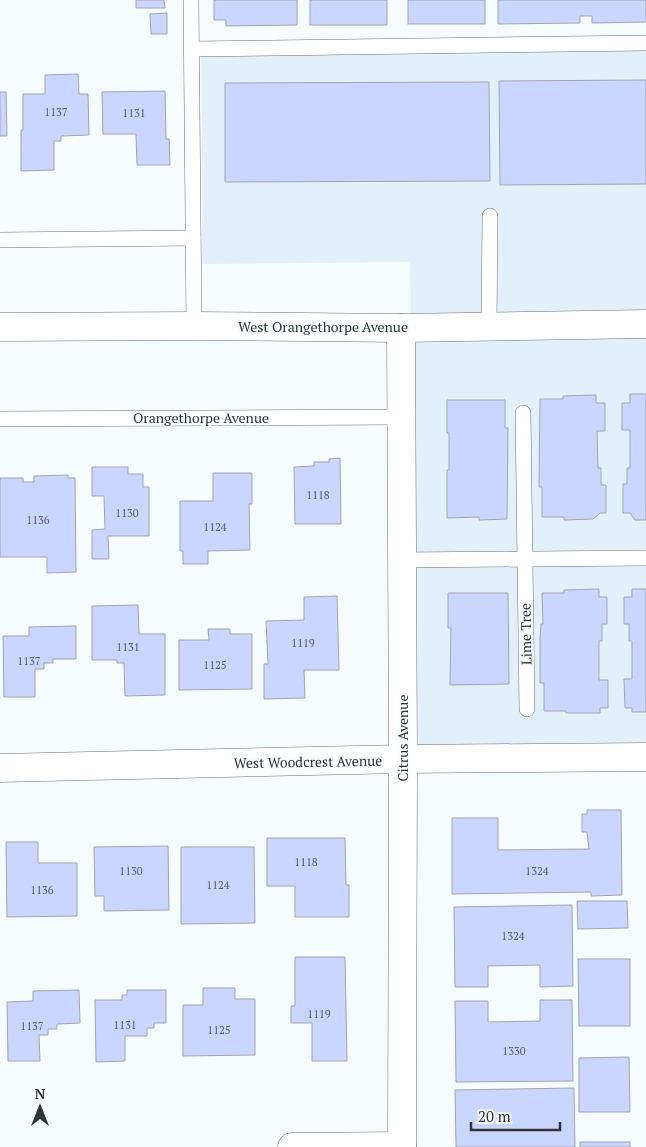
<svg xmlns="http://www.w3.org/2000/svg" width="646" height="1147" viewBox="0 0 646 1147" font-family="'PT Serif',serif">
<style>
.built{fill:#e1f0fa}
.building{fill:#c9d6ff;stroke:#a3a5ac}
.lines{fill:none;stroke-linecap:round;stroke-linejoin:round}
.lane-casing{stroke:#6a7175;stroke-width:16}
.street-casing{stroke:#6a7175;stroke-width:29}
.primary-casing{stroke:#6a7175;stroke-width:29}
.lane{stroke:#fff;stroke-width:15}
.street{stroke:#fff;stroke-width:28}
.primary{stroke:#fff;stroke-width:28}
.labels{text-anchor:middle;stroke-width:4.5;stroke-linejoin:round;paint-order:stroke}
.number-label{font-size:11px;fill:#575c68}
.street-label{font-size:14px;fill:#313436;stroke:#f6fbfe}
</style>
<rect width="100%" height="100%" fill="#f6fbfe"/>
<polygon class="built" points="646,39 646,745 418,746 410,262 201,264 203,208 201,43"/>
<g class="building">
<polygon points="136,0 164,0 165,8 136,8"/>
<polygon points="214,0 297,0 297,25 226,26 226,20 214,20"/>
<rect x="310" y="0" width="77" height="25"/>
<rect x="408" y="0" width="77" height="24"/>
<polygon points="498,0 646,0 646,22 592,23 592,16 580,16 580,23 498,24"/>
<polygon points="167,13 167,34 151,34 150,14"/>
<polygon points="78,74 79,94 88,94 89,135 61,136 61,141 54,141 54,170 21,171 21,130 23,130 23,94 45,94 45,75"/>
<polygon points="646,80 646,184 500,185 499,81"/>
<polygon points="489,82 490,181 225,182 225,83"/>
<polygon points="165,91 166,139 169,139 170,165 137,165 136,134 103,134 102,92"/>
<polygon points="0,92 6,92 7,136 0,136"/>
<polygon points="630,394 646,394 646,520 635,520 630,513 623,513 623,484 627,484 627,468 630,468 630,430 622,430 622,403 630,403"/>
<polygon points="596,395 596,403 605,403 605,431 597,431 598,468 601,468 601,485 606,485 606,513 600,513 593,519 564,520 564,517 542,517 542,487 539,487 540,399 563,399 563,396"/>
<polygon points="447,400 505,400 505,428 508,428 507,519 479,520 479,517 447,518 447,470 449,470 449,433 447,433"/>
<polygon points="340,458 341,524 295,524 294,467 314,466 314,462 329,462 329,459"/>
<polygon points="92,467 128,467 128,474 143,474 143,487 149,487 149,536 108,536 109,559 92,559 92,530 105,529 104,496 92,496"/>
<polygon points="213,473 252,473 252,504 249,504 250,550 208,551 208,564 183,564 183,551 180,551 180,501 213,501"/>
<polygon points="68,475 68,478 75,478 76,572 47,573 47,557 0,557 0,478 23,478 23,482 34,482 34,476"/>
<polygon points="599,589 599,597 607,597 607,624 602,624 602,641 599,641 599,680 608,680 608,708 600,708 600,713 566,713 566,711 544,711 544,683 540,683 540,638 541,624 543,624 542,593 564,593 564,590"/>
<polygon points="632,589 646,589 646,712 632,712 632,708 625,708 624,679 632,679 632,641 629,641 629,624 624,624 624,597 632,597"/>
<polygon points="448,593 508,593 509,684 450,685 451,628 448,628"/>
<polygon points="337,596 339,670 304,670 305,698 264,699 264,664 268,664 266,621 304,620 304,597"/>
<polygon points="138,605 139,634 165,634 165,695 125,696 124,663 117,663 117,660 92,660 92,606"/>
<polygon points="76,626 76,659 53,659 53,663 44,663 44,669 35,669 35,697 4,697 3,636 29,636 29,627"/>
<polygon points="208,629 230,629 230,634 252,634 252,689 179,690 179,640 209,640"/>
<polygon points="587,810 621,810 622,895 591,896 591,892 452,894 452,818 498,818 498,850 589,849 587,832 582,832 582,814 587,814"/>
<polygon points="267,838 345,838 346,885 349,885 349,917 295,917 295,886 267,886"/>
<polygon points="6,842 38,842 38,863 77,863 77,916 7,917"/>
<polygon points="168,846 169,910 104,911 104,896 95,896 94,847"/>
<polygon points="181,847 254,847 255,923 181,924"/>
<polygon points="577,901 627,901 628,928 578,929"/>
<polygon points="572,905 573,986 540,987 540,965 488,966 488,987 455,987 454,907"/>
<polygon points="295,957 345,957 347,1061 312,1061 312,1023 291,1023 291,1006 295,1006"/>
<polygon points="578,959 630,959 630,1026 579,1026"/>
<polygon points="203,988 235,988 235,999 255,999 255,1055 183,1056 183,1005 203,1005"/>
<polygon points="79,990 80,1023 57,1024 57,1029 48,1029 48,1035 39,1035 40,1061 8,1061 7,1002 33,1001 33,991"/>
<polygon points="127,990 166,990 166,1023 154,1023 154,1028 147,1028 147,1036 125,1036 125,1061 96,1062 95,1000 122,1000 122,995 127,995"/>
<polygon points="540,1000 572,1000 573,1081 456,1082 455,1001 488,1001 488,1022 540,1021"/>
<polygon points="629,1057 630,1112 579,1112 579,1058"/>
<polygon points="574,1088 575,1147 456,1147 455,1090"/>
<rect x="580" y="1142" width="50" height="5"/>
</g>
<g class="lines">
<defs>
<g id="lane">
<polyline points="191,0 194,326"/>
<polyline points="192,49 646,43"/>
<polyline points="0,240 193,238"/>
<polyline points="489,327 490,216"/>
<polyline points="523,413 527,709"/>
<polyline points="0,419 401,417"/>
<polyline points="402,560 646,558"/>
</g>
<g id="street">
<polyline points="401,328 403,759 402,1147"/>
<polyline points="0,768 403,759 646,757"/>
<polyline points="292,1147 402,1146"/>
</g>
<polyline id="primary" points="0,327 194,326 401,328 646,324"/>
</defs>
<use href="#lane" class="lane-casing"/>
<use href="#street" class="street-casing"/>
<use href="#primary" class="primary-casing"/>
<use href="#lane" class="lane"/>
<use href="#street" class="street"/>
<use href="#primary" class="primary"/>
</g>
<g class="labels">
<g class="number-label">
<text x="56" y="116">1137</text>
<text x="134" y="117">1131</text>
<text x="318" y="499">1118</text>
<text x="127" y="517">1130</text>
<text x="38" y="524">1136</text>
<text x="215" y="531">1124</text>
<text x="303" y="647">1119</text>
<text x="128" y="651">1131</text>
<text x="29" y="665">1137</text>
<text x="215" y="669">1125</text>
<text x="306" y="866">1118</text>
<text x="131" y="875">1130</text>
<text x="537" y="875">1324</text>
<text x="218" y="889">1124</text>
<text x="42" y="894">1136</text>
<text x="513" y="940">1324</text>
<text x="319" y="1018">1119</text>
<text x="125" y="1029">1131</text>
<text x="32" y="1030">1137</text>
<text x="219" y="1034">1125</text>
<text x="514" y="1055">1330</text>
</g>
<g class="street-label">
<text x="323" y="332">West Orangethorpe Avenue</text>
<text x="201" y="423">Orangethorpe Avenue</text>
<text transform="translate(526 634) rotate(-91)" y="5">Lime Tree</text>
<text transform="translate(403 738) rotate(-90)" y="5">Citrus Avenue</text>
<text transform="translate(308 762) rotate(-1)" y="5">West Woodcrest Avenue</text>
</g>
</g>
<g transform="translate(40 1107)" stroke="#f6fbfe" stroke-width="4" paint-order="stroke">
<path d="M0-4L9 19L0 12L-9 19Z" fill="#313436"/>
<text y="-8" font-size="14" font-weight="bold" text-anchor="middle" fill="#313436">N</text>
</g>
<path d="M471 1122v8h89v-8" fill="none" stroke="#313436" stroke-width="2.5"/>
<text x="478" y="1122" font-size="15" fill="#313436" stroke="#f6fbfe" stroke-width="4" paint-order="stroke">20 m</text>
</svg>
